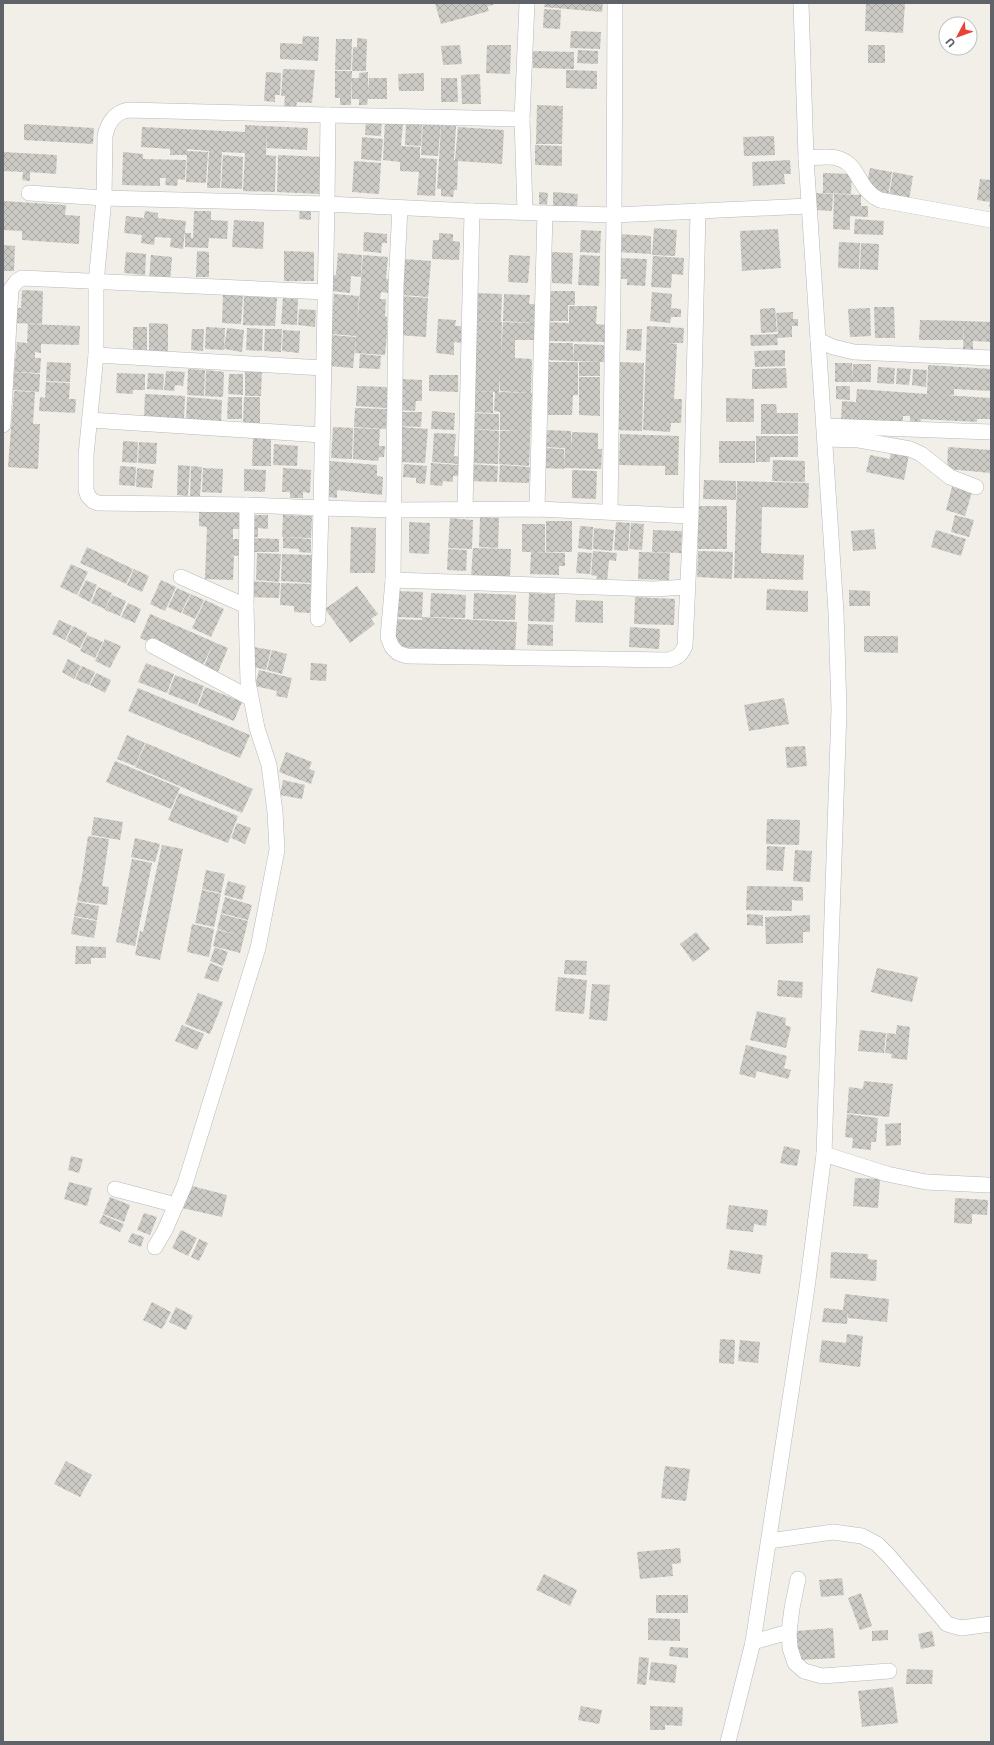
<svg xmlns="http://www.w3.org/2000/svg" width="994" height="1745" viewBox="0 0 994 1745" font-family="Commissioner,sans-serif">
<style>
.building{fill:url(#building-cross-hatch)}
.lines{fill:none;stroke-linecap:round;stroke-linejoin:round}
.minor-casing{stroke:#b5b8bc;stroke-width:16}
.minor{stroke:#fff;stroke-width:15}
</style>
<defs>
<pattern id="building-cross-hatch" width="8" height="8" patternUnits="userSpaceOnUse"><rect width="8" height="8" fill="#cccac5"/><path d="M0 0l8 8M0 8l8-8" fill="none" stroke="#a9a8a4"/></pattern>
</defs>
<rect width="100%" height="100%" fill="#f1efe8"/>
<g class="building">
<polygon points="435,3 493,3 493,5 487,6 489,11 441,24"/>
<polygon points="545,3 603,3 602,12 544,7"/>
<polygon points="866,3 905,3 903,33 865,31"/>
<polygon points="544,9 561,10 560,29 543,28"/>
<polygon points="571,31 601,32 600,49 570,48"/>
<polygon points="303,36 319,37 318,61 280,59 280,43 302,44"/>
<polygon points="357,38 367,39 366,71 352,71 353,47 357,47"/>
<polygon points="336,39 352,39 351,70 335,70"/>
<polygon points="460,45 462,64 443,65 441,46"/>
<polygon points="487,45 511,45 510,74 486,73"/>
<rect x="868" y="45" width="17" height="18"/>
<polygon points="578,50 598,51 598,64 577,63"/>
<polygon points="533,51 574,52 574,69 533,68"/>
<polygon points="283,69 315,70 312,103 297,102 296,107 284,106 285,96 281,96"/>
<polygon points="566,70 597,71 597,89 566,88"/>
<polygon points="335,71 352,71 351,105 340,105 340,98 335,98"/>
<polygon points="266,72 281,73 280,95 275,95 275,102 264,101"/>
<polygon points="368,72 368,93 369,78 387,78 387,99 368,99 367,105 359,105 359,99 352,99 352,78 359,78 359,73"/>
<polygon points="424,73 424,91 399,91 398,74"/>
<polygon points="480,74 481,104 462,104 461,75"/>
<polygon points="441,78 457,78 458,102 441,102"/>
<polygon points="537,105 563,106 562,144 536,144"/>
<polygon points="366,119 382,120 381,136 365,135"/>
<polygon points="385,121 403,123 401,146 420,147 420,158 437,159 435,196 417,195 419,172 400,171 400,162 383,160"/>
<polygon points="423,121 441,123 438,156 421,155"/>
<polygon points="406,123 422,124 421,146 405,145"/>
<polygon points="24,124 94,128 93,144 24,140"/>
<polygon points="245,125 308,128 307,150 267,148 267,133 266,155 276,156 275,192 243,191 245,153 222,152 220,188 207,188 209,151 187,149 187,151 208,152 206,183 186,182 187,155 170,155 170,149 141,147 142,127 245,132"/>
<polygon points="441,125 456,126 454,160 455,160 458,127 504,130 502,164 458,161 457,190 454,190 453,197 441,196 441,189 437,189 439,159 450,159 439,159"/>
<polygon points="774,136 775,155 744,156 743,137"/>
<polygon points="362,137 383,139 381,161 361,159"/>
<polygon points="535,145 562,146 562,166 535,165"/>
<polygon points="3,152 57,155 56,174 30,172 30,181 22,180 23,172 3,171"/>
<polygon points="123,152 143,154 143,159 186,160 185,180 178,179 177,186 165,185 166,178 160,178 160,186 122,185"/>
<polygon points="223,155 243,157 242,189 221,188"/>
<polygon points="278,155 322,157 320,194 277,192"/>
<polygon points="790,160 791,174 784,174 785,184 753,186 752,162"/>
<polygon points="354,161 381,163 379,194 352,192"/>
<polygon points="870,168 892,172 888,196 866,188"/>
<polygon points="893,172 913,176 909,200 889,196"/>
<polygon points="823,173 852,174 851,194 823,193"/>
<polygon points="980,179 991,180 991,207 989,207 990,202 977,200"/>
<polygon points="539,192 548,193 547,205 539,204"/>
<polygon points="553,192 578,194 577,207 553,206"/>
<polygon points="815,193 833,194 832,211 815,210"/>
<polygon points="834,194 861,195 861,206 868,206 868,217 850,216 850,230 833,229"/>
<polygon points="3,201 66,205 65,215 80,216 79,244 22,240 22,231 3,230"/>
<polygon points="300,208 311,209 311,220 299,219"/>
<polygon points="145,211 158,213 158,218 186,221 183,249 170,247 171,238 155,237 154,245 141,243 142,235 124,233 126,216 144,218"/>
<polygon points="194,211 211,211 211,220 228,221 227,239 209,238 208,248 185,247 185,233 191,233 191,238 193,238"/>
<polygon points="855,219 884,221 883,235 854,234"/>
<polygon points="234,220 264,222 263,249 232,247"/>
<polygon points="654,228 677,230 675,256 652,255"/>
<polygon points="778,229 781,268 742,271 740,231"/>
<polygon points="581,230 601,231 600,253 580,252"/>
<polygon points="364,232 387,234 387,243 382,243 381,253 363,251"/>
<polygon points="439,233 453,234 453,241 460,242 459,260 432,259 433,240 439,240"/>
<polygon points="618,234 651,236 651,254 617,252"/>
<polygon points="839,242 860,243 859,269 838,268"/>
<polygon points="861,243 879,244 878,270 860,269"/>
<polygon points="3,245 15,246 14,271 3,271"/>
<polygon points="197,251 209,252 209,277 196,277"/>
<polygon points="284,251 314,252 314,281 284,281"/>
<polygon points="126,252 146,254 145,275 124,273"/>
<polygon points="552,252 573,253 572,284 552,283"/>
<polygon points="338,253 362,255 361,277 351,276 350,293 331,291 333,275 336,275"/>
<polygon points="151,255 172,257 170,282 149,280"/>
<polygon points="363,255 388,257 386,279 390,279 389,293 381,292 380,299 386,299 385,316 387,317 387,334 385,355 355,353 356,336 331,334 334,294 359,296 357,329"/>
<polygon points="509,255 530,256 528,283 508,282"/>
<polygon points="580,255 600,256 599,286 578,285"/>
<polygon points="653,256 684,258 683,275 672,274 671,288 651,287"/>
<polygon points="619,258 647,259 645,286 627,285 627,279 618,279"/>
<polygon points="404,259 431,261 428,297 401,295"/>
<polygon points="22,290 43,291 42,324 12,323 13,308 21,308"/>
<polygon points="547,291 575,291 575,305 568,305 568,321 547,321"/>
<polygon points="652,292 672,294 671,308 681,309 681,317 671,317 670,323 650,321"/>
<polygon points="476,293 502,294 501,322 475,321"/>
<polygon points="223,294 243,296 241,324 222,323"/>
<polygon points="504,294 530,295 529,304 535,304 534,323 503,321"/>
<polygon points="244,296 277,298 275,326 243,325"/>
<polygon points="401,296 428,298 426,337 399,335"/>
<polygon points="283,298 298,299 297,325 281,324"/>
<polygon points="569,306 597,306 596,324 606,325 605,342 547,341 547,322 569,323"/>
<polygon points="874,307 894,307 895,338 875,338"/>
<polygon points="775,308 777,332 761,333 760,309"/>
<polygon points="870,308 871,336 850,337 848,309"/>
<polygon points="299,309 316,310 315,327 298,325"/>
<polygon points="793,312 793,319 798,319 798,326 792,326 792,337 777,338 778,345 751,346 750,335 778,334 776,313"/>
<polygon points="438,319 456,320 455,326 461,326 461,343 454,342 454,355 436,353"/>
<polygon points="920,320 964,321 963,340 919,340"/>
<polygon points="476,321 502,322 501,358 503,322 534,323 534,340 515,340 515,358 532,359 531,393 500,391 499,376 499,394 500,392 532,393 529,466 499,464 500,431 518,431 500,430 500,412 494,411 495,392 497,392 472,391"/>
<polygon points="964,321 991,322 991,342 973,341 973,350 963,349"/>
<polygon points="149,323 168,324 168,353 149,352"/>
<polygon points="28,324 80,326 79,345 41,344 41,353 35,352 35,358 41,358 40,373 14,372 17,342 27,343"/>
<polygon points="647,326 684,328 683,343 668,343 677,344 674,399 682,399 681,423 671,423 670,432 643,430"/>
<rect x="133" y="327" width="14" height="24"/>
<polygon points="206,327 225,328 224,350 205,349"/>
<polygon points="227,328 244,330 242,352 224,349"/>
<polygon points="247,328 263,329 262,351 246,350"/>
<polygon points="192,329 204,329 203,351 191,350"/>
<polygon points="265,329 282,329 281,352 264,351"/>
<polygon points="627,329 642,329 641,351 626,350"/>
<polygon points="283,330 300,331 299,353 282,351"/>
<polygon points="331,335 356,337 353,368 329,366"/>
<polygon points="548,343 573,343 573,361 547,360"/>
<polygon points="574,344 604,345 604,362 573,361"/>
<polygon points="785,350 785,366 755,367 754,351"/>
<polygon points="360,354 381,356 380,369 359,368"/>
<polygon points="47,362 71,363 70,382 46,381"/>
<polygon points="548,362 578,362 578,395 573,395 572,415 548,415"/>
<rect x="579" y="362" width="21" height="14"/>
<polygon points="619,362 644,363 642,431 616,430"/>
<polygon points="835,363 852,363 853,382 835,382"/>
<rect x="853" y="364" width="18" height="18"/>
<polygon points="928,365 991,369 991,391 954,389 954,395 944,395 991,398 991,419 977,419 977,422 921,419 920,425 910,424 910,416 903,416 903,424 841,420 842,401 856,402 857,389 927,394"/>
<polygon points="245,367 262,368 261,396 245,396"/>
<polygon points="878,367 895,368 894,384 877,383"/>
<polygon points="786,368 787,388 752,389 752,369"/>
<polygon points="897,368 911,369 909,385 896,384"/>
<polygon points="188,369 205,370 204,396 187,395"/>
<polygon points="913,369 927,370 926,387 912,385"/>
<polygon points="206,370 224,372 223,397 205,396"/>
<polygon points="166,371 185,372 183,386 175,385 174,391 164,390"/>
<polygon points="14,372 40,374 39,392 13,390"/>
<polygon points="117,373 145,374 145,390 133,390 133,394 116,393"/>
<polygon points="148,373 164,374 163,390 147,389"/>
<polygon points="229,374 243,374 243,395 228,394"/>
<polygon points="429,375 458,375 458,392 429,391"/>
<polygon points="579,377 600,377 600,416 579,415 579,396 596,396 579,396"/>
<polygon points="400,379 422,380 422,401 416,401 415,411 400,410"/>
<polygon points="46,382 70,383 69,399 76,399 75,413 39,411 40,397 45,398"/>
<polygon points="357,386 388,387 387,408 356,406"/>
<polygon points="836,386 850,386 850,400 836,399"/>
<polygon points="14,391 35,392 33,424 40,424 38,469 8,467"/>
<polygon points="472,391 493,392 493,413 471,412"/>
<polygon points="145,394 185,396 184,420 144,418"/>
<polygon points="187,397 222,400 221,424 186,422"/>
<polygon points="228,397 242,397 242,419 227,419"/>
<polygon points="244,397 260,397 260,425 243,425"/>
<polygon points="726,398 754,399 754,422 726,422"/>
<polygon points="761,404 776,404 777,413 798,413 798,434 761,434"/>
<polygon points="355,408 387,409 386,429 354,427"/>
<polygon points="432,411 455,413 454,430 431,429"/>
<polygon points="399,412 422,412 421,427 399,426"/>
<polygon points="472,413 499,414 499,430 471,429"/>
<polygon points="333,427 353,428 352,459 331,458"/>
<polygon points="402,427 428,429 425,463 400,462"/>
<polygon points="354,428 380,429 379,446 385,446 384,457 379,457 378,461 353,459"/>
<polygon points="471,429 499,431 498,464 470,463"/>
<polygon points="545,430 571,431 571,448 572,432 598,433 598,449 602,449 601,469 564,468 565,448 545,447"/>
<polygon points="434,433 456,434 454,456 460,457 459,464 432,462"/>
<polygon points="620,434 679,436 678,475 665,475 665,466 619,465"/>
<polygon points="756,436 798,436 798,457 770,457 770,462 756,462"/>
<polygon points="253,438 271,438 271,466 252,466"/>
<polygon points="123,441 138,442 137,463 122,462"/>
<rect x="719" y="441" width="36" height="22"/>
<polygon points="139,442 157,443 156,464 138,463"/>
<polygon points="274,444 298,446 297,466 273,465"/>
<polygon points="948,447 991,450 991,473 947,469"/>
<polygon points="544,448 564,449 564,469 544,468"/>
<polygon points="891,451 909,455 904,480 866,472 870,455 890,459"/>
<polygon points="773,460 805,461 805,482 772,481"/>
<polygon points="329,461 377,465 377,476 383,477 382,495 337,490 337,498 329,497 329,490 327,490"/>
<polygon points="431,463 458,465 458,476 453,476 453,482 443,481 442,486 430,485"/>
<polygon points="404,464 427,466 425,484 416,483 416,478 403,477"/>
<polygon points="470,464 498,466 497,482 469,481"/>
<polygon points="178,465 190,466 188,496 177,495"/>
<polygon points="500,465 530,467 529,483 499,482"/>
<polygon points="120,466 136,467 135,486 119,485"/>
<polygon points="191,466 202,467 200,496 190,496"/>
<polygon points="137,468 154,470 152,488 136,487"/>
<polygon points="203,468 223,469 222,493 202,492"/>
<polygon points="283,468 311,470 310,493 303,492 303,498 290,498 290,492 282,492"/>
<polygon points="244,469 266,470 265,492 244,491"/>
<polygon points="572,470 597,471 596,499 572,498"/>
<polygon points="704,480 736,481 736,500 703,499"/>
<polygon points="737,481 809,483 808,508 762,507 761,553 804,555 803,580 734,578"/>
<polygon points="952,487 972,492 965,516 946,510"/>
<rect x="698" y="506" width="29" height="43"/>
<polygon points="199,509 240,511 239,529 233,529 233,539 240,539 239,556 230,555 234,556 233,580 205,579 207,527 199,526"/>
<polygon points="253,515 268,515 268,529 258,528 258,537 253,537"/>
<polygon points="283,515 312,516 311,538 282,537"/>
<polygon points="955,515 974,520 969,537 951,532"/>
<polygon points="480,517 499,518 498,548 479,547"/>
<polygon points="450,518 473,520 472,549 448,548"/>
<rect x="546" y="521" width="26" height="31"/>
<polygon points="409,522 430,523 429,554 409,553"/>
<polygon points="616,522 630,523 628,551 614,550"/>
<polygon points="631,523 644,524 642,550 629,549"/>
<rect x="522" y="524" width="23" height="28"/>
<polygon points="580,526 593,527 592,550 578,548"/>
<polygon points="351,527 376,528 375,573 350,573"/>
<polygon points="594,528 614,530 612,551 593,549"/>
<polygon points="874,529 876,549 853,551 851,531"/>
<polygon points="653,530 682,531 681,553 652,552"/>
<polygon points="936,530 966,539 961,556 931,547"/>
<polygon points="283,537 311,539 311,553 299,552 299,549 283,548"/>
<polygon points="254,538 279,539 279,552 254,552"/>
<polygon points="87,547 133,569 126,584 80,563"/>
<polygon points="473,548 511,549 510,579 471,577"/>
<polygon points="448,549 467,550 466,571 447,570"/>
<polygon points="593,551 617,553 616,561 609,560 607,582 596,581 597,576 591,575"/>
<polygon points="698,551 733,552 732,579 697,577"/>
<polygon points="531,552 565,553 565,566 559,566 559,575 530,574"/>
<polygon points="578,552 592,553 590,574 576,573"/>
<polygon points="639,552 670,553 669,580 638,579"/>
<polygon points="257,553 281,554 279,582 256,580"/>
<polygon points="282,554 312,555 311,583 281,581"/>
<polygon points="71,564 88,572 77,595 60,587"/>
<polygon points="134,569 149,576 142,592 127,585"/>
<polygon points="86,580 97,585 90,602 78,596"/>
<polygon points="161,580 176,587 165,611 150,604"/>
<polygon points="250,581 280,583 279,598 249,597"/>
<polygon points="281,583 311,584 310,613 294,612 294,606 280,605"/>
<polygon points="357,586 378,614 371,619 375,624 350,643 325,609"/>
<polygon points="98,587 112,593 105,609 91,603"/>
<polygon points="177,588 190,594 181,613 168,607"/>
<polygon points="767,589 808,591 808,612 766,610"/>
<polygon points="849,590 870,591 870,606 849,606"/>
<polygon points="396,591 423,592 422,618 395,617"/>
<polygon points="431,593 466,595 465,618 430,617"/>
<polygon points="474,593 516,595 515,620 473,619"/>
<polygon points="529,593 555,594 554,622 528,621"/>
<polygon points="191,594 204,600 195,619 182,613"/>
<polygon points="112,595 126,601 120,616 105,610"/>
<polygon points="635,597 675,599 674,625 634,624"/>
<polygon points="205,600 224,609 211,637 192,628"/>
<polygon points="576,600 603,601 603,623 575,622"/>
<polygon points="128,603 141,609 135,623 121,617"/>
<polygon points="150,614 214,642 203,665 140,638"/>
<polygon points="422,617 517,622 515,652 393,647 395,619 422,620 422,635"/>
<polygon points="59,620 72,626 65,640 52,634"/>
<polygon points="528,624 553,625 553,646 527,645"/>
<polygon points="73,626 87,633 80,648 66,641"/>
<polygon points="630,627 660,629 659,649 629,647"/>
<polygon points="87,635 103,642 95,658 80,651"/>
<polygon points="864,636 898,636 898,653 864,652"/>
<polygon points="105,639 121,646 110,668 95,661"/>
<polygon points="214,642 228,648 218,672 204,666"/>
<polygon points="254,647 271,650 266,670 250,666"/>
<polygon points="272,650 287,654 282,674 267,670"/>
<polygon points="68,659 81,666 74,679 62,672"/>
<polygon points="146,663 174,674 167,693 138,682"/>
<polygon points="311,663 327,664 326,681 310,680"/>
<polygon points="82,666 95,672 89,685 75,679"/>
<polygon points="259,670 292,678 287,698 276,696 277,691 255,686"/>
<polygon points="96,673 111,680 105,693 90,685"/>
<polygon points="175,675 204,686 197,705 168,694"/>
<polygon points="205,687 242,702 234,721 198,706"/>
<polygon points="138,688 250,735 240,758 128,711"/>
<polygon points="784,698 789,724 749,731 744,705"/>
<polygon points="127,735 145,743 135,766 117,759"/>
<polygon points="146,743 253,789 242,813 135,767"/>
<polygon points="805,746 807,766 787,768 785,747"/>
<polygon points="286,752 312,762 309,769 315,771 311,784 279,772"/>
<polygon points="115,761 180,788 171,809 106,782"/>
<polygon points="283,780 305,785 302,799 280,795"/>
<polygon points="179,793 238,816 228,843 168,820"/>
<polygon points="94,817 123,822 120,840 91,835"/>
<polygon points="767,819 800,820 799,845 766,844"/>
<polygon points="237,823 251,828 245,844 231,838"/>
<polygon points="88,836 109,839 102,886 109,887 107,905 77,901 80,883 81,883"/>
<polygon points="135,838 160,844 155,862 131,857"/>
<polygon points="162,845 183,849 160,960 135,955 140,931 143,932"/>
<polygon points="767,846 785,847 783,871 766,870"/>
<polygon points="795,850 812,851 810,882 793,881"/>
<polygon points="132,859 152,863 135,946 116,942"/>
<polygon points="206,870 225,874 221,893 202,889"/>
<polygon points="228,881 246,886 242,900 224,895"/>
<polygon points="747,886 803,887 803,901 792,900 792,911 746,910"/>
<polygon points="202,890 221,894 214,927 195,923"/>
<polygon points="225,897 252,905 248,920 221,913"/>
<polygon points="77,902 99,906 97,920 74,916"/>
<polygon points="221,914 248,921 240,953 213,946 217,930 238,935 217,929"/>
<polygon points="747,914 763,915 763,926 747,925"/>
<polygon points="810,915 810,932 803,932 803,943 766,944 765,917"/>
<polygon points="74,917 97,921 94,938 71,934"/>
<polygon points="192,924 214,929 209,957 187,952"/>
<polygon points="696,932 710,949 693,962 680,944"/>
<polygon points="76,946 106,947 106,958 91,958 91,964 75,964"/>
<polygon points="215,947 228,952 223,966 210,961"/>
<polygon points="565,960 587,961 586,975 564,974"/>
<polygon points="210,963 223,968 218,982 204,978"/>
<polygon points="877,968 918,977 912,1002 871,992"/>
<polygon points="558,977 587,980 584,1014 555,1011"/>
<polygon points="778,980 803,982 802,998 777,996"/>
<polygon points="592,984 610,985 607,1021 589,1019"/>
<polygon points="198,993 223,1002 210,1034 185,1024"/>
<polygon points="757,1011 786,1018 785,1025 791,1027 786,1048 750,1040"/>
<polygon points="182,1025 204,1034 197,1050 175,1041"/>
<polygon points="897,1025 910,1027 907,1060 891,1058 892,1054 885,1053 887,1033 896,1034"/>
<polygon points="860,1030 886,1033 884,1053 858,1051"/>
<polygon points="746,1045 787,1056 784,1068 791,1070 788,1079 757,1071 755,1078 739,1074"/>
<polygon points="864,1081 893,1084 889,1117 847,1113 849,1087 863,1089"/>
<polygon points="847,1114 878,1118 876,1142 871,1142 871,1150 852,1148 853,1138 845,1137"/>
<polygon points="901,1123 901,1145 886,1146 885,1124"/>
<polygon points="784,1146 800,1150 797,1166 780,1163"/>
<polygon points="71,1156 83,1159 79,1173 68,1170"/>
<polygon points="855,1178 880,1179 878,1208 853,1206"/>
<polygon points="69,1182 92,1188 87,1206 64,1199"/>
<polygon points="188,1185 227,1195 222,1217 182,1208"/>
<polygon points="110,1197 130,1205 124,1222 103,1214"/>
<polygon points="955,1198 988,1200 987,1215 972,1214 972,1224 954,1223"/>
<polygon points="729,1205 768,1210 766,1226 754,1224 753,1232 726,1229"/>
<polygon points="144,1213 157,1217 150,1235 137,1230"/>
<polygon points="103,1215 124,1224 120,1232 99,1223"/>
<polygon points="181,1230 197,1238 188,1256 172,1248"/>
<polygon points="132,1233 144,1237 141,1247 128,1242"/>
<polygon points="199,1239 208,1243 199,1261 191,1257"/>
<polygon points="730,1250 763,1255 760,1274 727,1269"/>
<polygon points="831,1252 868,1254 868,1259 877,1260 876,1281 830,1278"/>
<polygon points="845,1294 889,1299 887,1322 848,1318 848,1310 847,1324 822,1322 824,1308 843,1310"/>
<polygon points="152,1302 171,1312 162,1329 143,1320"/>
<polygon points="176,1307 193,1316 186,1330 169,1322"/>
<polygon points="847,1334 863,1336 860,1367 819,1362 822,1340 846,1343"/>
<polygon points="720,1339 735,1340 734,1364 719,1363"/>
<polygon points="740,1340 760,1342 758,1363 738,1361"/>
<polygon points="66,1461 92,1475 80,1497 54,1484"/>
<polygon points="665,1466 690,1469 686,1501 661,1498"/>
<polygon points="680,1548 681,1563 672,1564 673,1576 640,1579 637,1552"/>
<polygon points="544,1574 577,1590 570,1606 536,1590"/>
<polygon points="842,1578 844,1595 821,1597 819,1580"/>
<polygon points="861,1593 872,1626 860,1630 848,1598"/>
<rect x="656" y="1595" width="32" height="18"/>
<polygon points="648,1618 680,1619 680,1641 648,1640"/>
<polygon points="833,1628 835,1658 799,1660 796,1631"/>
<polygon points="888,1630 888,1640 872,1641 872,1631"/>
<polygon points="932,1631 935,1646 921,1649 918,1634"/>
<polygon points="670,1647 688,1648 688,1658 669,1656"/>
<polygon points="639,1657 649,1658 646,1685 637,1684"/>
<polygon points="651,1662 677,1665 675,1683 649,1680"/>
<polygon points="907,1669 933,1670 932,1684 906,1684"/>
<polygon points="893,1687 898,1723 862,1727 858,1691"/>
<polygon points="581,1706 602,1710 599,1724 578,1720"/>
<polygon points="650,1706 683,1707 682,1726 665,1725 665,1730 650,1730"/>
</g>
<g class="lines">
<defs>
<g id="minor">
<path d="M806,158C816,158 830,155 840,159C860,166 857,189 880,200L991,220"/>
<path d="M29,193L104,198L105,136C108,122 114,113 128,110L328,115"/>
<path d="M400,208L396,286L393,580L388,637L392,647L398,653L407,656L668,660C677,658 681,655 685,646L691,516"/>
<polyline points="525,211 522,119 527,3"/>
<polyline points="818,340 833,347 854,352 991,358"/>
<polyline points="96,355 323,368"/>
<polyline points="90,420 322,435"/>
<polyline points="3,425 11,289 17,281 22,278 325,292"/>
<polyline points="824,426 991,432"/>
<polyline points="825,439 859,440 910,449 921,454 950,477 976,487"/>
<polyline points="247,505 98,503 93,501 88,496 86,490 86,455 96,355 96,283 104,198 327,204 328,115 522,119"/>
<polyline points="537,509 545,213"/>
<polyline points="465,510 472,211"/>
<polyline points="610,512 614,215 808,206"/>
<polyline points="181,577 246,606"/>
<polyline points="393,580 654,589 687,587"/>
<polyline points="318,619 321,508 394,510 537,509 691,516 698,211"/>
<polyline points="153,646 250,698"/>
<polyline points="824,1154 887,1174 926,1182 988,1185"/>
<polyline points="115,1189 176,1205"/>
<polyline points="155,1247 165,1230 185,1184 258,948 277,850 275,812 269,765 257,728 248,682 246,606 247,505 321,508 327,204 472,211 614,215 615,3"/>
<polyline points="769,1541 833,1532 862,1536 877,1544 889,1556 947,1624 961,1628 991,1624"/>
<polyline points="789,1632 792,1608 798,1579"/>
<polyline points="753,1642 789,1632 790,1648 795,1663 804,1671 822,1676 889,1671"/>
<polyline points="728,1742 753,1642 807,1288 824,1154 839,710 836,612 806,158 801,3"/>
</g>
</defs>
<use href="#minor" class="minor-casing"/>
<use href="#minor" class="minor"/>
</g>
<rect width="994" height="1745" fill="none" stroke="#5f6368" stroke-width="8"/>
<g transform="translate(958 36) rotate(229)"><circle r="19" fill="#ffffff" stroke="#bfc1c3"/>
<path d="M0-3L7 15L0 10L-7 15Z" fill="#ea4335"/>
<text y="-6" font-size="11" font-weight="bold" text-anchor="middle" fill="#5f6368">U</text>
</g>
</svg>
